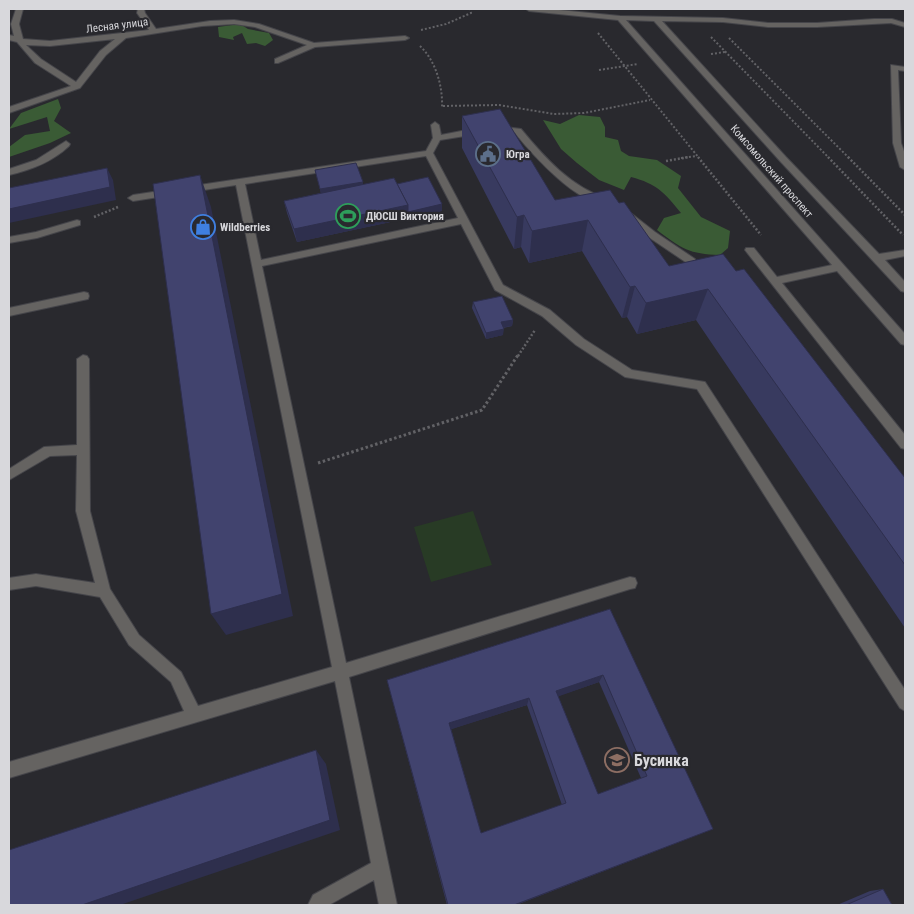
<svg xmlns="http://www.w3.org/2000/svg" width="914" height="914" viewBox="0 0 914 914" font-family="'Roboto Condensed',sans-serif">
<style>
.green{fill:#283b25}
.forest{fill:#3a5b35}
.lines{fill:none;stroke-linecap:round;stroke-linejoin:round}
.minor-casing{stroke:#45454a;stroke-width:2}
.path-far2{stroke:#626266;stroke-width:2;stroke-dasharray:2 2;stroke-linecap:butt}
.path-far1{stroke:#626266;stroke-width:2.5;stroke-dasharray:2 2;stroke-linecap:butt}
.path{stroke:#626266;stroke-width:3;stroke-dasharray:2.5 2.5;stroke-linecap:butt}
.minor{fill:#656361;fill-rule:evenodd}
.wall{fill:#383a5f;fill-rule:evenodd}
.shaded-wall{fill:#2e2f4d}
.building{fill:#41436e;stroke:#2e2f4d;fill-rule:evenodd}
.labels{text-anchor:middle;stroke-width:4.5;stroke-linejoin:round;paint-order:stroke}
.far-street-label{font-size:11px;fill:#d8d8dc;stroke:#29292e}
.far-poi-label{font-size:11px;font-weight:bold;fill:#d8d8dc;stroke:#29292e;text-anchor:start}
.near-poi-label{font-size:16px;font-weight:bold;fill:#d8d8dc;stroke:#29292e;text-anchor:start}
</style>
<rect width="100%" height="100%" fill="#29292e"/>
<polygon class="green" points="473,511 492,565 431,582 414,527"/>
<g class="forest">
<polygon points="240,24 248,29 269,33 273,40 265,46 256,43 247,44 242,33 233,37 234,40 219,37 218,27"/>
<polygon points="58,99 61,108 54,121 71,133 50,143 9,157 9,147 25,135 50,131 47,117 9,129 21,113"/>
<path d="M579,115L600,117L605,127V137L618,140L621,151L629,156L657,160L681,176L678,188L701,217L730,231L728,248L720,255C689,254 682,249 657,230L664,218L681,213C664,192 657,184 631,177L624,190L599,180L577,163L561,149L543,120L560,124Z"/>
</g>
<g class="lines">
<defs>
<g id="minor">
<path d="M16,9H23L19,24L23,39L50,41L149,30L137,13L138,9H144L145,13L156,29L210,21L234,20L259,24L314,43L405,36L409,38L405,40L315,47L278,63H275V59L307,45L255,27L234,24L202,26L126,38L106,55L80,88L9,113V107L71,86L35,63L17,42L9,40V35L14,36L11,24ZM115,39L100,51L76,82L41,59L26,45L50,46Z"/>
<polygon points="526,9 549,9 620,16 723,18 768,23 817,23 874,19 892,19 905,23 905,27 891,23 817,27 768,27 723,22 662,21 786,157 879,254 905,250 905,256 885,260 905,282 905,292 901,291 780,161 654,21 626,20 905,334 905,345 901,344 837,271 782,283 905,435 905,449 901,448 745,250 746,248 754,248 777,277 832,265 618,20 529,11"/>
<polygon points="891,65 905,67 905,71 898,70 901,143 905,154 905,170 900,167 893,143"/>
<path d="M435,122L439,125L441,135L477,128L481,131L477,134L440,140L433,153L503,285L550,310L584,339L632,370L705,382L905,690V711L900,708L697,389L625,377L576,345L542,316L495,290L461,224L262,266L346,663L630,577L635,578L637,583L635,588L630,589L349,677L397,905H379L374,880L329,905H308L313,895L371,863L335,681L9,778V762L184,711L171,682L129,645L100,597L36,586L9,590V578L36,574L95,583L76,511L77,455L50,456L9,480V469L44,447L77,445V359L83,355L87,356L89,359L90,511L110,589L139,635L181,672L198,706L332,667L236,185L133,201L128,198L133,195L426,151L433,138L431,125ZM426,156L458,218L261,260L245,184Z"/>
<path d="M497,126L521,129C544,157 571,187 606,198V202C580,208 531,153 515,133L494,131V127Z"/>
<path d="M66,141L70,144L69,146C52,162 31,170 9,175V169L36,160Z"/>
<polygon points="623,207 655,232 695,259 695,263 687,263 647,236 620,212 620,208"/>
<polygon points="77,220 80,221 80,225 37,238 9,243 9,237 36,232"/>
<polygon points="84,292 88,293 89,296 88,299 9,316 9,308"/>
</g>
</defs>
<use href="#minor" class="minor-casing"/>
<g class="path-far2">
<polyline points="421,30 446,24 471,13 470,9"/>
<polyline points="598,33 699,158"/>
<polyline points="711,37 829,158"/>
<polyline points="729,38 849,158"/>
<path d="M420,46C436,61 443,87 442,108"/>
<polyline points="711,54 725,52"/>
<polyline points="599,70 638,64"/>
<polyline points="443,106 499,105 554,114 584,113 650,100"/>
<polyline points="681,158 696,156"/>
</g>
<g class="path-far1">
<polyline points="698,157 761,235"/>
<polyline points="828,157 903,235"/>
<polyline points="848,157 905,215"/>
<polyline points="666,161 689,157"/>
<polyline points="94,217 118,207"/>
<polyline points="518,356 535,330"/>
</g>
<polyline class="path" points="318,463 482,410 518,355"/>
<use href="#minor" class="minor"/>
</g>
<g class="wall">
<polygon points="462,116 555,200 619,203 669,266 736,271 905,478 905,628 696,320 637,334 627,317 622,318 582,251 529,263 521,247 514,249 462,148"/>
<polygon points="315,170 363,184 397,184 442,204 442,211 297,242 287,213 284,201 321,193"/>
<polygon points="473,302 513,320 512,326 503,328 503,335 486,339 472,308"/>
<path d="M610,609L713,829L516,905H447L387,680ZM599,682L641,778L598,794L558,696ZM527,705L562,805L481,833L451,729Z"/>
<polygon points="883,889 892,905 837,905 870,891"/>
</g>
<g class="shaded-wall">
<polygon points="107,168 113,180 116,200 9,223 9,209"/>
<polygon points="200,175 211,207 293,616 226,635 211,614"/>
<polygon points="363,182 363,189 321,196 320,189"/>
<polygon points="442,204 442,211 297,242 294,229 408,205"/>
<polygon points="524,215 521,247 514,249 517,217"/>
<polygon points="588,220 582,251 529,263 532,231"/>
<polygon points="635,286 627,317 622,318 630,287"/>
<polygon points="708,289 696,320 637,334 646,303"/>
<polygon points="513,320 512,326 500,328 501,322"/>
<polygon points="504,329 503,335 486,339 486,333"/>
<polygon points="603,675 599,682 554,698 556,691"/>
<polygon points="529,698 527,705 449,730 449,723"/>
<polygon points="316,750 326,764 340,830 120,905 82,905"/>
<polygon points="713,829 516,905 514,905"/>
</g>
<g class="building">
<polygon points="500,109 555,200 610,190 619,203 624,202 669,266 723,254 736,271 744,269 905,478 905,565 708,289 646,303 635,286 630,287 588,220 532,231 524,215 517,217 462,116"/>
<polygon points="356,163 363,182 320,189 315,170"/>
<polygon points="107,168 110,187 9,209 9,188"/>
<polygon points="200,175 282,594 211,614 153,184"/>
<polygon points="428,177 442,204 408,212 408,205 397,184"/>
<polygon points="394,178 408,205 294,229 284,201"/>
<polygon points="502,296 513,320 501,322 504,329 486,333 473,302"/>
<path d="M610,609L713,829L514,905H448L387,680ZM603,675L647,776L598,794L556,691ZM529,698L566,803L481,833L449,723Z"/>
<polygon points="316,750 330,820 82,905 9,905 9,850"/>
<polygon points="883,889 892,905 846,905"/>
</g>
<defs>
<symbol id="civic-ring" viewBox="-11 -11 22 22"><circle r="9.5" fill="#29292e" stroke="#5c6f8a" stroke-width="1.5"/><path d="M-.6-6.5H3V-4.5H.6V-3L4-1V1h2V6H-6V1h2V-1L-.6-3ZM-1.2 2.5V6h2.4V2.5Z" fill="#5c6f8a"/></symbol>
<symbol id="stadium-ring" viewBox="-11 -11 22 22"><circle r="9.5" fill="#29292e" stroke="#2e9e5b" stroke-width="1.5"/><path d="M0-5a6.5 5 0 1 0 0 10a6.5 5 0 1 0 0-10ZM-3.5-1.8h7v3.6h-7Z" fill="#2e9e5b"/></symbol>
<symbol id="shop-ring" viewBox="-11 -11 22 22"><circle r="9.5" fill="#29292e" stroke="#3f7fe0" stroke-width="1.5"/><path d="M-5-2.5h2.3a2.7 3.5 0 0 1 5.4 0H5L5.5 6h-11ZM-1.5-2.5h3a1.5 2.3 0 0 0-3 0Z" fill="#3f7fe0"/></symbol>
<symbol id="school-ring" viewBox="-11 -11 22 22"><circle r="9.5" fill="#29292e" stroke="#8d6e63" stroke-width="1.5"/><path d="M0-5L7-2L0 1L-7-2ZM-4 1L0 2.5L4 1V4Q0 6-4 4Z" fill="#8d6e63"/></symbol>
</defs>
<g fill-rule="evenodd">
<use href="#civic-ring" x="474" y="140" width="28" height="28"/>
<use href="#stadium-ring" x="334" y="202" width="28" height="28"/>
<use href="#shop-ring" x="189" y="213" width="28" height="28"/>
<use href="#school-ring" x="603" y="746" width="28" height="28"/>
</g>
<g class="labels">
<g class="far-street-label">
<text transform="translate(117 25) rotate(-7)" y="4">Лесная улица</text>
<text transform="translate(772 171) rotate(49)" y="4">Комсомольский проспект</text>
</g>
<g class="far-poi-label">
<text x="506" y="158">Югра</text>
<text x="366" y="220">ДЮСШ Виктория</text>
<text x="220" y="231">Wildberries</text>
</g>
<g class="near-poi-label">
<text x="634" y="766">Бусинка</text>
</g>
</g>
<rect width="914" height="914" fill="none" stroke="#d8d8dc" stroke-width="20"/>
</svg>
